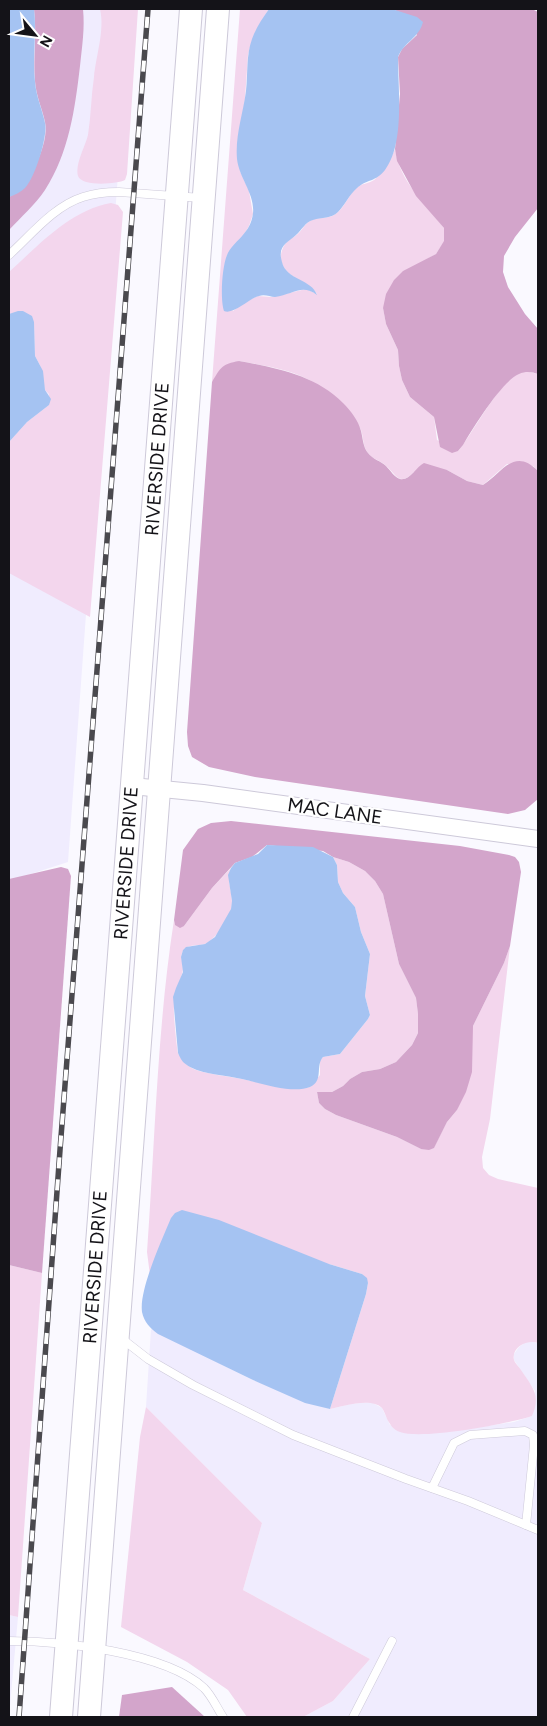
<svg xmlns="http://www.w3.org/2000/svg" width="547" height="1726" viewBox="0 0 547 1726" font-family="Figtree,sans-serif">
  <style>
    .built { fill: #f0ecfe }
    .green { fill: #f3d6ed }
    .forest { fill: #d3a5cb }
    .water { fill: #a5c3f2 }
    .lines { fill: none; stroke-linecap: round; stroke-linejoin: round }
    .service-casing { stroke: #cdc9d9; stroke-width: 9 }
    .minor-casing { stroke: #cdc9d9; stroke-width: 18 }
    .secondary-casing { stroke: #cdc9d9; stroke-width: 24 }
    .service { stroke: #fff; stroke-width: 8 }
    .minor { stroke: #fff; stroke-width: 16 }
    .secondary { stroke: #fff; stroke-width: 22 }
    .rail-casing { stroke: #4a494e; stroke-width: 5.5 }
    .rail { stroke: #fff; stroke-width: 4; stroke-dasharray: 11; stroke-linecap: butt }
    .labels { text-anchor: middle; dominant-baseline: central; stroke-width: 4.5; stroke-linejoin: round; paint-order: stroke }
    .street-label { font-size: 19px; fill: #141318; stroke: #fff }
  </style>
  <rect width="100%" height="100%" fill="#faf9ff"/>
  <g class="built">
    <path d="M 9,9 L 130,9 L 68,862 L 9,881 Z"/>
    <path d="M 151,1329 L 253,1380 L 330,1409 L 351,1404 L 371,1402 L 382,1408 L 390,1425 L 460,1430 L 514,1422 L 532,1416 L 535,1391 L 514,1360 L 514,1354 L 519,1347 L 527,1341 L 538,1343 L 538,1717 L 303,1717 L 333,1701 L 370,1659 L 243,1590 L 262,1523 L 146,1407 Z"/>
    <path d="M 9,1615 L 18,1617 L 9,1717 Z"/>
  </g>
  <g class="green">
    <path d="M 100,9 L 138,9 L 127,174 L 125,180 C 117,184 82,187 78,176 C 75,164 85,147 88,135 C 91,116 91,97 94,77 C 96,55 105,31 100,9 Z"/>
    <path d="M 240,9 L 269,9 C 259,24 252,37 248,55 L 240,171 L 249,191 L 253,214 L 249,226 L 242,238 L 227,255 L 223,292 L 233,311 L 243,303 L 258,296 L 272,297 L 306,289 L 317,294 C 308,280 289,280 282,264 C 279,257 282,245 289,240 C 291,238 293,238 295,236 C 302,232 304,223 312,220 C 319,217 327,219 334,215 C 344,209 348,196 356,188 C 362,183 368,184 374,180 C 381,176 392,157 395,149 C 400,182 425,203 444,228 L 444,242 L 436,254 L 422,262 L 383,308 L 386,324 L 398,350 L 399,366 L 402,380 L 410,397 L 434,417 L 437,440 L 458,451 C 473,434 501,376 523,372 C 528,371 533,373 538,374 L 538,471 L 533,466 L 507,464 L 483,485 L 467,481 L 447,470 L 414,472 C 398,488 396,473 384,464 C 379,460 372,459 368,453 C 362,446 364,435 360,428 C 354,421 323,388 316,384 C 293,369 265,366 239,361 L 212,382 Z"/>
    <path d="M 111,203 L 118,205 L 123,212 L 90,617 L 9,573 L 9,442 L 27,422 L 49,405 L 49,394 L 45,390 L 40,365 L 35,356 L 34,322 L 23,311 L 9,314 L 9,272 C 38,246 70,210 111,203 Z"/>
    <path d="M 333,857 L 349,862 L 365,871 L 375,881 L 383,894 L 399,964 L 416,998 L 418,1014 L 418,1033 L 412,1045 L 396,1062 L 380,1069 L 362,1072 L 350,1079 L 343,1086 L 332,1092 L 317,1092 L 319,1103 L 325,1109 L 336,1115 L 397,1137 L 421,1149 L 434,1147 L 447,1122 L 457,1110 L 473,1026 L 504,963 L 510,946 L 490,1119 L 482,1157 L 483,1168 L 489,1175 L 498,1179 L 538,1188 L 538,1343 C 528,1339 511,1347 514,1360 C 515,1363 519,1367 521,1370 C 533,1388 541,1395 532,1416 C 508,1424 422,1440 400,1432 C 393,1430 390,1424 387,1419 C 386,1416 384,1411 382,1408 C 372,1397 343,1406 330,1409 L 366,1294 L 368,1283 L 362,1274 L 329,1264 L 150,1275 L 147,1252 C 155,1142 157,1029 174,920 L 175,925 L 184,926 L 212,888 L 231,868 C 225,882 235,895 231,909 C 228,920 217,937 207,943 C 200,947 187,943 183,951 C 179,958 185,966 182,974 C 179,984 175,996 174,1007 C 173,1011 177,1049 178,1053 C 179,1056 187,1065 190,1067 C 201,1074 229,1076 242,1079 C 268,1084 283,1091 310,1087 L 320,1075 L 320,1061 L 323,1057 L 340,1054 L 368,1019 L 370,1015 L 365,996 L 370,954 L 361,932 L 355,907 L 343,893 L 338,882 L 337,865 Z"/>
    <path d="M 9,1265 L 42,1273 L 18,1617 L 9,1615 Z"/>
    <path d="M 146,1407 L 262,1523 L 243,1590 L 370,1659 L 333,1701 L 303,1717 L 247,1717 L 228,1690 L 187,1662 L 121,1627 L 140,1437 Z"/>
  </g>
  <g class="forest">
    <path d="M 34,9 L 83,9 C 85,28 82,47 80,66 C 75,109 69,153 45,190 C 35,205 21,217 9,230 L 9,197 C 28,189 50,143 45,122 C 42,108 36,96 35,81 C 33,57 37,33 34,9 Z"/>
    <path d="M 392,9 L 532,9 L 538,12 L 538,208 L 515,237 L 504,256 L 503,272 L 508,287 L 525,314 L 538,329 L 538,374 C 532,372 526,371 519,374 C 502,381 473,428 463,445 L 458,451 L 452,453 L 440,447 L 434,417 L 410,397 L 402,380 L 399,366 L 398,350 L 386,324 L 383,308 L 386,294 L 394,280 L 403,271 L 436,254 L 444,241 L 444,228 L 416,196 L 397,161 L 395,149 L 400,94 L 398,57 L 402,49 L 417,35 L 401,13 Z"/>
    <path d="M 239,361 C 276,368 315,375 343,403 C 351,411 358,420 361,431 C 363,439 363,447 368,453 C 372,459 381,461 386,466 C 390,470 395,478 400,479 C 410,481 416,467 424,463 L 447,470 L 467,481 L 483,485 C 501,474 514,446 538,471 L 538,799 L 525,810 L 508,814 L 255,777 L 209,767 L 192,757 L 188,746 L 187,732 L 212,382 C 221,367 222,364 239,361 Z"/>
    <path d="M 231,821 L 460,846 L 509,855 L 515,857 L 519,862 L 521,872 L 510,946 L 504,963 L 473,1026 L 472,1072 L 466,1092 L 457,1110 L 447,1122 L 434,1148 L 429,1150 L 421,1149 L 397,1137 L 336,1115 L 325,1109 L 319,1103 L 317,1092 L 332,1092 L 343,1086 L 350,1079 L 362,1072 L 380,1069 L 396,1062 L 412,1045 L 418,1033 L 418,1014 L 416,998 L 399,964 L 383,894 L 375,881 L 365,871 L 349,862 L 333,857 L 323,851 L 267,845 L 252,857 L 235,863 L 212,888 L 184,926 L 180,928 L 175,925 L 174,920 L 183,850 L 198,829 L 211,823 Z"/>
    <path d="M 61,867 L 68,869 L 71,876 L 42,1273 L 9,1265 L 9,879 Z"/>
    <path d="M 172,1687 L 205,1717 L 119,1717 L 122,1695 Z"/>
  </g>
  <g class="water">
    <path d="M 9,9 L 34,9 C 37,33 32,57 35,82 C 36,96 42,109 45,123 C 48,136 35,178 25,188 C 21,192 15,195 9,197 Z"/>
    <path d="M 269,9 L 392,9 L 417,17 L 423,22 C 419,38 404,42 398,57 C 398,89 405,143 385,170 C 376,182 367,179 357,188 C 349,195 345,205 338,212 C 331,219 322,217 313,220 C 305,222 302,230 296,235 C 288,243 277,245 282,262 C 286,280 312,279 317,295 C 302,283 292,295 275,297 C 270,297 265,294 259,296 C 248,299 234,315 224,311 C 220,299 222,267 227,255 C 233,241 251,234 253,213 C 255,194 239,178 237,159 C 235,136 243,114 246,91 C 248,74 246,55 252,39 C 256,28 262,19 269,9 Z"/>
    <path d="M 18,311 L 23,311 L 32,316 L 34,322 L 35,356 L 43,371 L 45,390 L 51,399 L 49,405 L 27,422 L 9,442 L 9,314 Z"/>
    <path d="M 267,845 L 313,847 L 333,857 L 337,865 L 338,882 L 343,893 L 355,907 L 361,932 L 370,954 L 365,996 L 370,1015 L 368,1019 L 340,1054 L 323,1057 C 315,1066 324,1081 310,1087 C 292,1094 261,1083 242,1079 C 225,1075 206,1075 190,1067 C 183,1063 181,1060 178,1053 L 173,997 L 176,988 L 183,972 L 181,957 L 183,950 L 186,947 L 205,944 L 215,937 L 231,909 L 232,901 L 228,875 L 231,868 L 235,863 L 258,854 Z"/>
    <path d="M 182,1210 L 219,1220 L 329,1264 L 362,1274 L 367,1278 L 368,1283 L 366,1294 L 330,1409 L 305,1403 L 253,1380 L 158,1334 C 150,1328 144,1322 142,1312 C 139,1289 162,1240 171,1218 L 175,1213 Z"/>
  </g>
  <g class="lines">
    <defs>
      <g id="service">
        <path d="M 9,255 C 31,235 54,206 83,197 C 95,193 107,192 119,192 L 202,198"/>
        <path d="M 121,1338 L 148,1359 L 193,1385 L 293,1435 L 406,1479 L 468,1501 L 538,1530"/>
        <path d="M 432,1488 L 454,1443 L 470,1435 L 525,1431 L 533,1435 L 534,1445 L 526,1525"/>
        <path d="M 9,1641 C 61,1641 165,1652 204,1688 C 212,1696 217,1708 223,1717"/>
        <path d="M 353,1717 L 392,1641"/>
      </g>
      <path id="minor" d="M 132,786 L 203,793 L 538,839"/>
      <g id="secondary">
        <path d="M 61,1717 L 191,9"/>
        <path d="M 89,1717 L 218,9"/>
      </g>
    </defs>
    <use href="#service" class="service-casing"/>
    <use href="#minor" class="minor-casing"/>
    <use href="#secondary" class="secondary-casing"/>
    <use href="#service" class="service"/>
    <use href="#minor" class="minor"/>
    <use href="#secondary" class="secondary"/>
    <defs>
      <path id="rail" d="M 19,1717 L 60,1150 L 148,9"/>
    </defs>
    <use href="#rail" class="rail-casing"/>
    <use href="#rail" class="rail"/>
  </g>
  <g class="labels">
    <g class="street-label">
      <text transform="translate(157 459) rotate(-86)">RIVERSIDE DRIVE</text>
      <text transform="translate(335 811) rotate(8)">MAC LANE</text>
      <text transform="translate(126 863) rotate(-86)">RIVERSIDE DRIVE</text>
      <text transform="translate(95 1267) rotate(-86)">RIVERSIDE DRIVE</text>
    </g>
  </g>
  <rect width="547" height="1726" fill="none" stroke="#141318" stroke-width="20"/>
  <g transform="translate(35 35) rotate(119)" stroke="#ffffff" stroke-width="4" paint-order="stroke">
  <path d="M0-4L9 19L0 12L-9 19Z" fill="#141318"/>
  <text y="-8" font-size="14" font-weight="bold" text-anchor="middle" fill="#141318">N</text>
  </g>
</svg>
